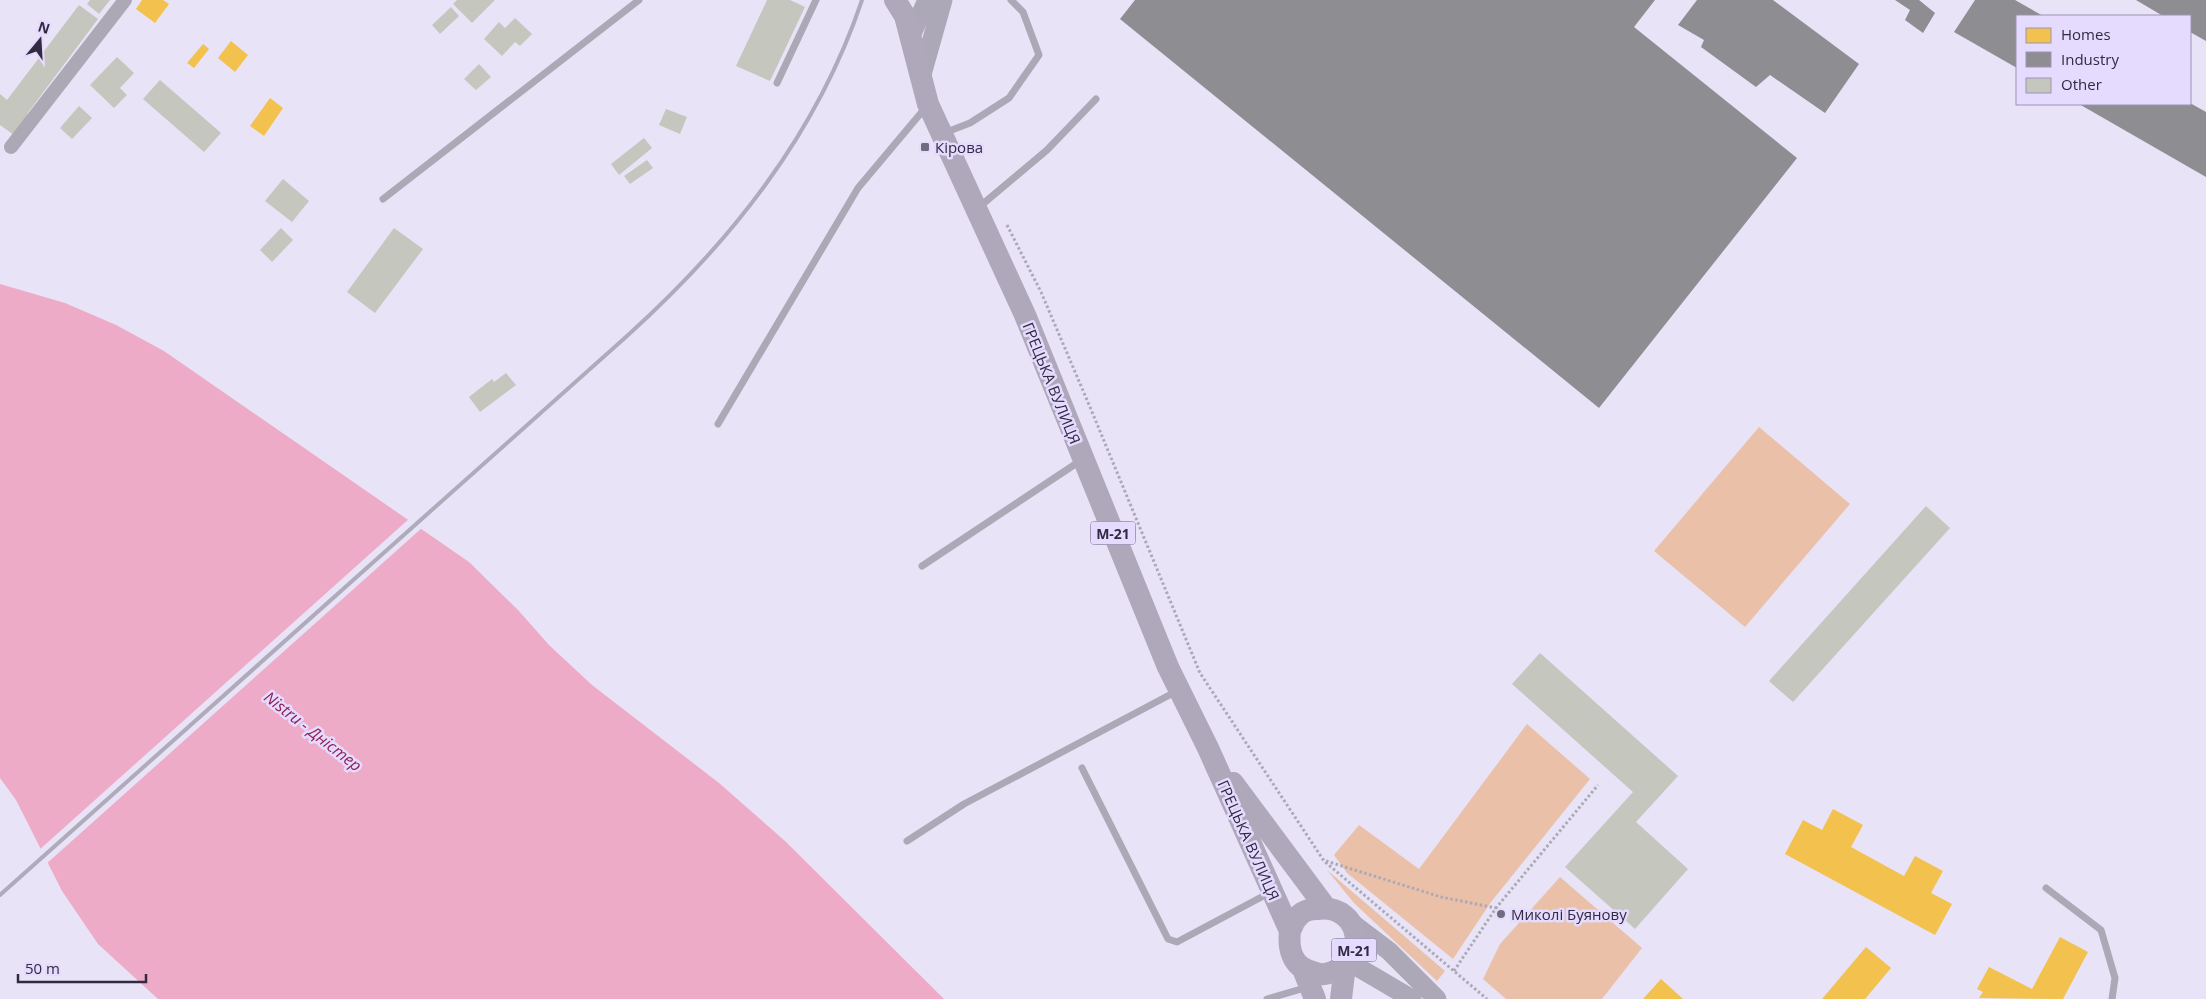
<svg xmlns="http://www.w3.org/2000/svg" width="2206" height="999" viewBox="0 0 2206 999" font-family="'Open Sans',sans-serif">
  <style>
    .green { fill: #ebc0a9 }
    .water { fill: #eeabc7 }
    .pier { fill: #e8e3f7 }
    .homes { fill: #f2c14e }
    .industry { fill: #8d8d92 }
    .building { fill: #c5c6be }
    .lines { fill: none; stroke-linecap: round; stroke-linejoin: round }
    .path { stroke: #aca9b6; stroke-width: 3; stroke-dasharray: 2.5 2.5; stroke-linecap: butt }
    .service { stroke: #aca8b6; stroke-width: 7 }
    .minor { stroke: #aca8b6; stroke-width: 14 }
    .secondary { stroke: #aca8b7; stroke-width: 19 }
    .trunk { stroke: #aea8ba; stroke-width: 22 }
    .rail { stroke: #afabba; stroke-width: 4 }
    .poi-dot { fill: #716b80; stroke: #e5dbff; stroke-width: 2 }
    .labels { text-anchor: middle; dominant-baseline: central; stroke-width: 5; stroke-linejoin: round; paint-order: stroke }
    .shield { fill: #e5dbff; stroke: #675f79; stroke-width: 1 }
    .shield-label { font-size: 14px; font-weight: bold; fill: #312a40 }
    .poi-label { font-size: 15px; fill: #312a40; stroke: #e5dbff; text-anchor: start }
    .street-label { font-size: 15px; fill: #312a40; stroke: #e5dbff }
    .water-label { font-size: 16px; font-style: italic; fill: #8f2252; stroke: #e5dbff }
  </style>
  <rect width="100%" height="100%" fill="#e8e3f7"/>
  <g class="green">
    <path d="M 1759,427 L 1850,504 L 1745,627 L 1654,551 Z"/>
    <path d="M 1527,724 L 1590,779 L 1491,902 L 1453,959 L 1347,873 L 1334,855 L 1359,825 L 1419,869 Z"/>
    <path d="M 1327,870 L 1445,971 L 1437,981 L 1354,903 Z"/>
    <path d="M 1560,877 L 1642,948 L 1602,999 L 1506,999 L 1483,979 L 1500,944 Z"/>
  </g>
  <path class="water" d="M 0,284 L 65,303 L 116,325 L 164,351 L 469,562 L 518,610 L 549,645 L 592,685 L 719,783 L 785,841 L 944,999 L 158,999 L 98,944 L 62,891 L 16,800 L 0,778 Z"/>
  <path class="pier" d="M 410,518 L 423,527 L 45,865 L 38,851 Z"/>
  <g class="homes">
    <path d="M 142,0 L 163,0 L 169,4 L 155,23 L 136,9 Z"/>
    <path d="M 231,41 L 248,55 L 235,72 L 218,58 Z"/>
    <path d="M 203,44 L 209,49 L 194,68 L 187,63 Z"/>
    <path d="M 270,98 L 283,108 L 264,136 L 250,126 Z"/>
    <path d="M 1833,809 L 1863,825 L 1851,847 L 1904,876 L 1915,856 L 1943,871 L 1931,893 L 1952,904 L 1935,935 L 1785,854 L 1803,820 L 1822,830 Z"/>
    <path d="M 2060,937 L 2088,952 L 2063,999 L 1979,998 L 1983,992 L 1977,989 L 1989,967 L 2032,989 Z"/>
    <path d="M 1866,947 L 1891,968 L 1865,999 L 1822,999 Z"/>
    <path d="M 1661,979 L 1683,999 L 1643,999 Z"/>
  </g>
  <g class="industry">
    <path d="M 1135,0 L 1655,0 L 1634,27 L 1797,158 L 1599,408 L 1120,19 Z"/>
    <path d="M 1697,0 L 1773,0 L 1859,64 L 1825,113 L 1770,75 L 1756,87 L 1701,47 L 1704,40 L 1678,25 Z"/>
    <path d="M 1895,0 L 1919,0 L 1935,13 L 1923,33 L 1905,20 L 1910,10 Z"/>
    <path d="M 1975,0 L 2015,0 L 2043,16 L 2017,16 L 2017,68 L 1954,32 Z"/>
    <path d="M 2136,0 L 2206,0 L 2206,41 L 2190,32 L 2190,16 L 2163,16 Z"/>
    <path d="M 2190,103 L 2206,112 L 2206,177 L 2079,104 Z"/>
  </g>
  <g class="building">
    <path d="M 90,0 L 110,0 L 99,14 L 87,4 Z"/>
    <path d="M 457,0 L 495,0 L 472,23 L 453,4 Z"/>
    <path d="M 767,0 L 790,0 L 805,7 L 770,81 L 736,66 Z"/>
    <path d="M 79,5 L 98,19 L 27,114 L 29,116 L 14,135 L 0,125 L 0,94 L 7,100 Z"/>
    <path d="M 451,7 L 459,16 L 440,34 L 432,25 Z"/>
    <path d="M 515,18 L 532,34 L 520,46 L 515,42 L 502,56 L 484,39 L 499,22 L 505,28 Z"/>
    <path d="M 117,57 L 134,73 L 120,88 L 127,95 L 114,108 L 90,85 Z"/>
    <path d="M 479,64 L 491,77 L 476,90 L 464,79 Z"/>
    <path d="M 160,80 L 221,133 L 204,152 L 143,99 Z"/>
    <path d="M 79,106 L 92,118 L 72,139 L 60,128 Z"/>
    <path d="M 666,109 L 687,117 L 680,134 L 659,125 Z"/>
    <path d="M 644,138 L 652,148 L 619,175 L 611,164 Z"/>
    <path d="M 647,160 L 653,168 L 630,184 L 624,176 Z"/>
    <path d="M 283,179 L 309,201 L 292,222 L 265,201 Z"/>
    <path d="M 281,228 L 293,240 L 272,262 L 260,250 Z"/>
    <path d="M 394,228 L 423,249 L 375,313 L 347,292 Z"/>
    <path d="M 506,373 L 516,385 L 480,412 L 469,397 L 492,379 L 494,382 Z"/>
    <path d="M 1926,506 L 1950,528 L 1793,702 L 1769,681 Z"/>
    <path d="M 1540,653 L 1678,776 L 1636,822 L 1688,869 L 1635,929 L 1565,867 L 1633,792 L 1512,684 Z"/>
  </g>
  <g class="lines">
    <g class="path">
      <path d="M 1007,225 L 1041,292 L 1090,407 L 1200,673 L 1324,861 L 1487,999"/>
      <path d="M 1326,861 L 1441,897 L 1496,908"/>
      <path d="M 1454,971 L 1496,908 L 1598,785"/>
    </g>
    <g class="service">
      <path d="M 777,83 L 816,0"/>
      <path d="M 944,133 L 970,123 L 1009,98 L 1039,55 L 1023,12 L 1011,0"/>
      <path d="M 383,199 L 639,0"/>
      <path d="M 978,208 L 1047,150 L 1096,99"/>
      <path d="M 718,424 L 858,188 L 926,107"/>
      <path d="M 922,566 L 1080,461"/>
      <path d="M 1082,768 L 1168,939 L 1177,942 L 1269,893"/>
      <path d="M 907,841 L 964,804 L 1177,691"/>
      <path d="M 2046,888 L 2101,930 L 2115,978 L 2112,999"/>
      <path d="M 1267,999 L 1308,987"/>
    </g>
    <path class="minor" d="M 11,147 L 125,0"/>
    <g class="secondary">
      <path d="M 910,38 L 927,0"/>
      <path d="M 921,78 L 943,0"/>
      <path d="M 1352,923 L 1389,951 L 1437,999"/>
      <path d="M 1349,962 L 1412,999"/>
    </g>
    <g class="trunk">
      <path d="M 895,0 L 905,16 L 928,104 L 1025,315 L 1168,667 L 1208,748 L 1290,931 C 1288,948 1292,966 1310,971 C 1315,973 1320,975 1325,974 C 1372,964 1362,903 1317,909 C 1309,909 1302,911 1297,918 C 1294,921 1292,927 1290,931"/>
      <path d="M 1233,783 L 1326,908"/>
      <path d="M 1303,969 L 1315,999"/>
      <path d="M 1341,999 L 1345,965"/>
    </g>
    <path class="rail" d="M 0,895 L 627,336 C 731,242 817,134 862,0"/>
  </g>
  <g class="poi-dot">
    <rect x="920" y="142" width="10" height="10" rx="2.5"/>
    <circle cx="1501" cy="914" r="5"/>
  </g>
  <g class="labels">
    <g class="shield">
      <rect x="1090.5" y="521.5" width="45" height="23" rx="4"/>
      <rect x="1331.5" y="938.5" width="45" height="23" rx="4"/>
    </g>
    <g class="shield-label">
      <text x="1113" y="533">М-21</text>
      <text x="1354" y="950">М-21</text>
    </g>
    <g class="poi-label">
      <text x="935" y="147">Кірова</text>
      <text x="1511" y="914">Миколі Буянову</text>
    </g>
    <g class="street-label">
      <text transform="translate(1052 383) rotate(68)">ГРЕЦЬКА ВУЛИЦЯ</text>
      <text transform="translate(1249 840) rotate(66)">ГРЕЦЬКА ВУЛИЦЯ</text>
    </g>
    <g class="water-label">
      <text transform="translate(313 731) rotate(38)">Nistru - Дністер</text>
    </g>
  </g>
  <rect x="2016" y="15" width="175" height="90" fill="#e5dbff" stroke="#9d94b3"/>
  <rect x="2026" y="28" width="25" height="15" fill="#f2c14e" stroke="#9d94b3"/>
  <text x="2061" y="40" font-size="15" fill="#312a40">Homes</text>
  <rect x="2026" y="52" width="25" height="15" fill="#8d8d92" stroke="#9d94b3"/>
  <text x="2061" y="65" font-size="15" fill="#312a40">Industry</text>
  <rect x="2026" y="78" width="25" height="15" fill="#c5c6be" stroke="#9d94b3"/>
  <text x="2061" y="90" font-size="15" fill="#312a40">Other</text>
  <g transform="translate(40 40) rotate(18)" stroke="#e5dbff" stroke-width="4" paint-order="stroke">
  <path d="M0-4L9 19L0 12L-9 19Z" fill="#312a40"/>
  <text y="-8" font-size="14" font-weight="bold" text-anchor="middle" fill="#312a40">N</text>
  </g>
  <path d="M18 974v8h128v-8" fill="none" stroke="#312a40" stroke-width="2.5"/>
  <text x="25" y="974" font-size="15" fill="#312a40" stroke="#e5dbff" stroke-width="4" paint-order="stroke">50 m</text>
</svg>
